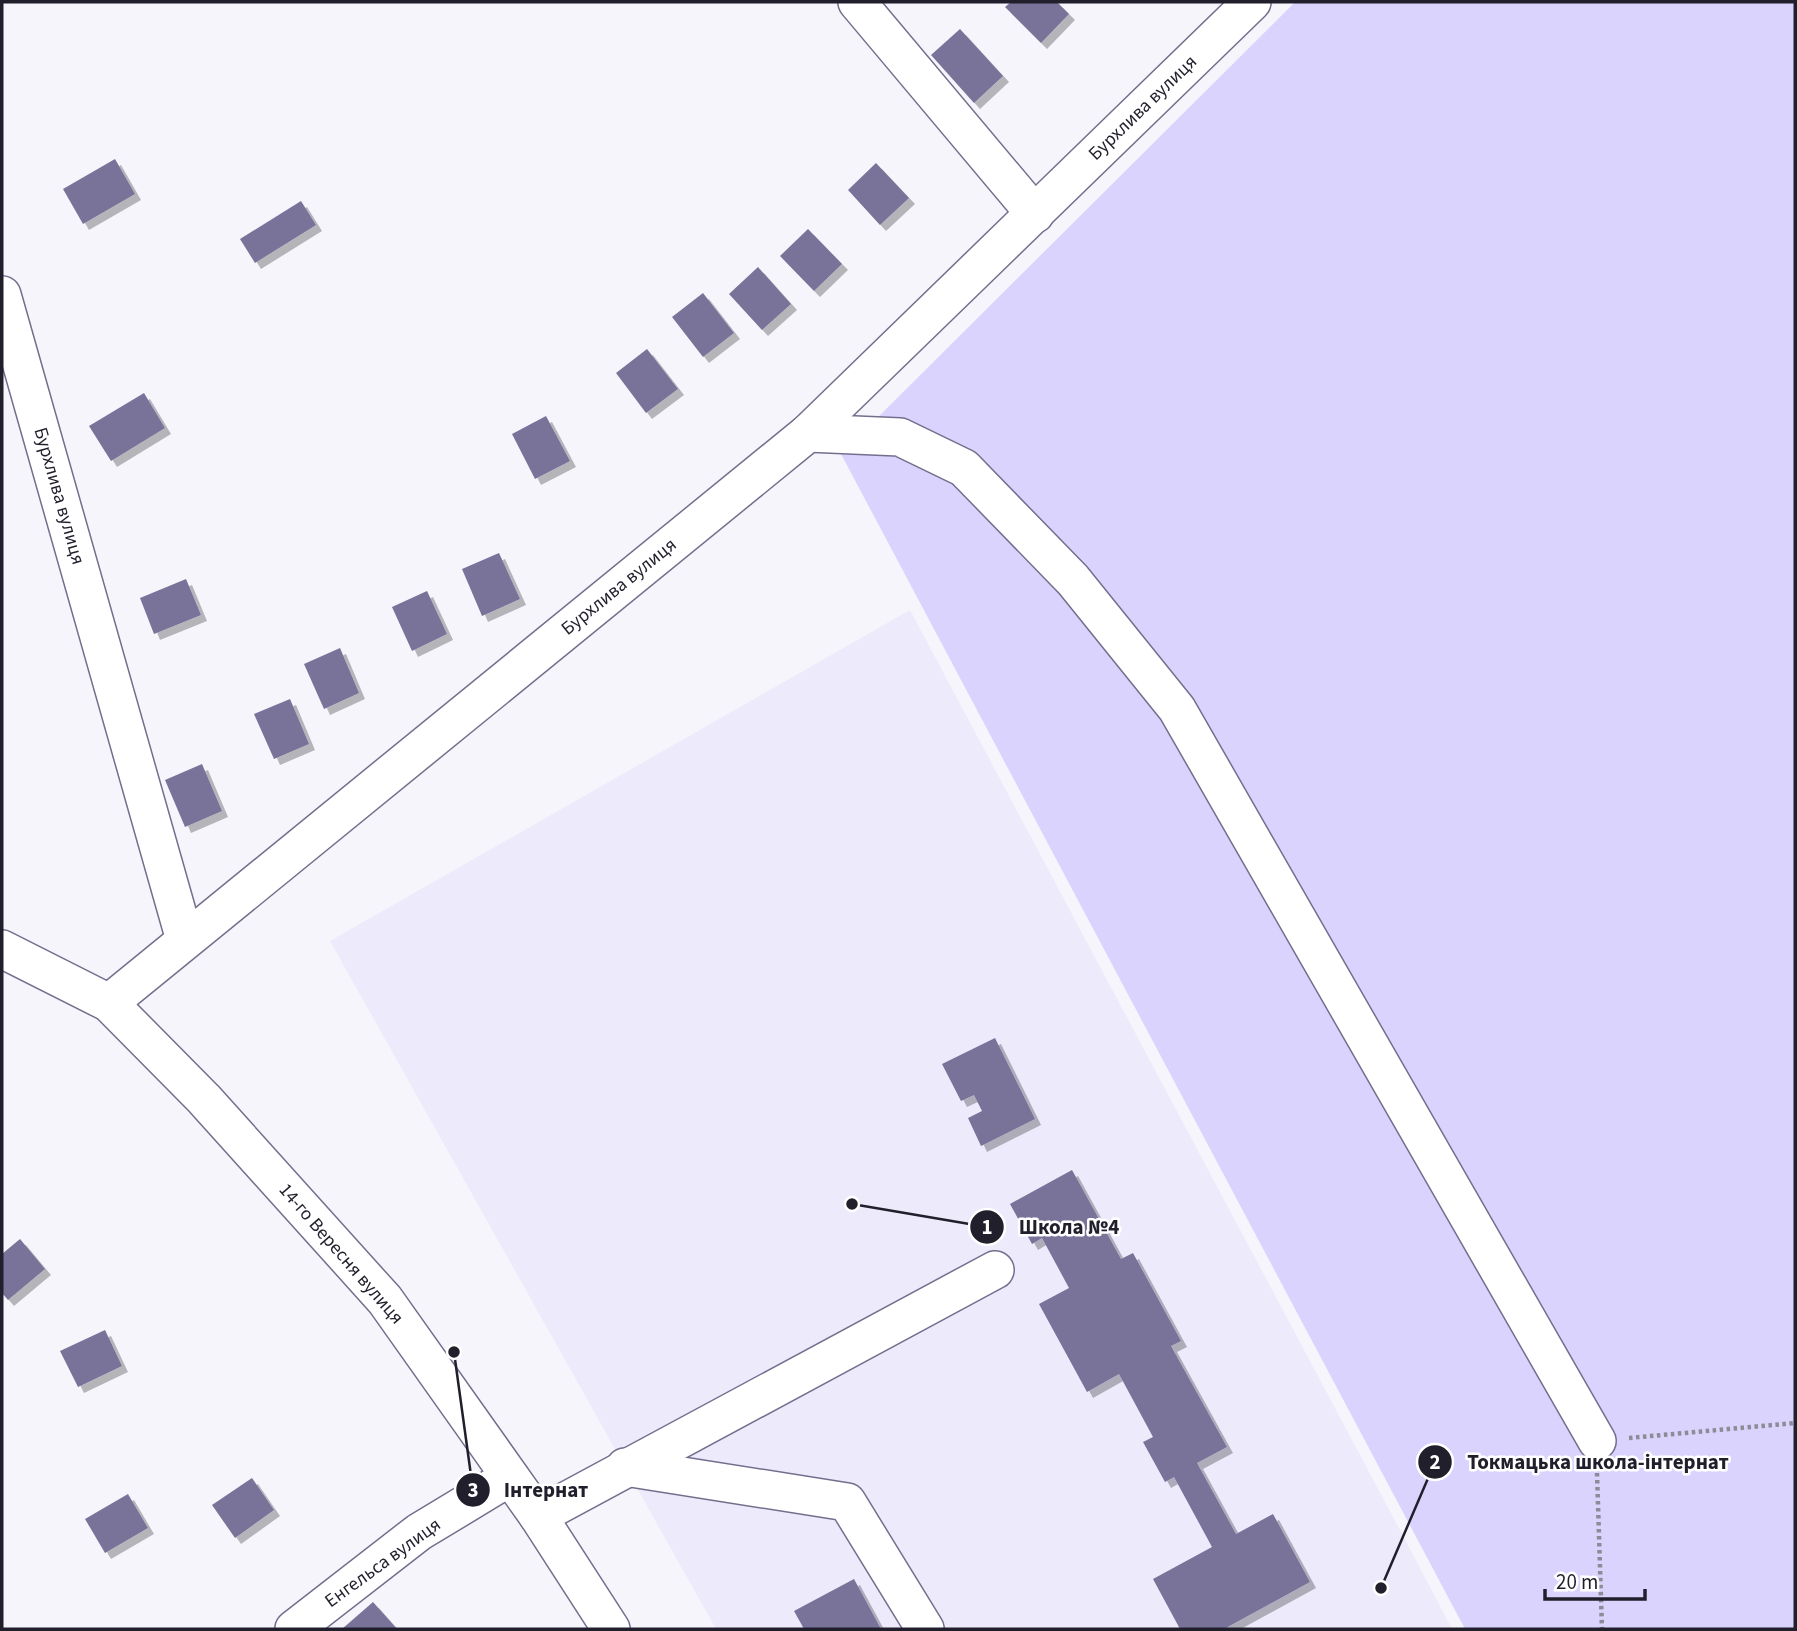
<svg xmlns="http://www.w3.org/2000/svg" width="1797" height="1631" viewBox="0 0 1797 1631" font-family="'Source Sans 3',sans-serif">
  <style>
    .built { fill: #edeafb }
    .green { fill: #dad3fd }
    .building { fill: #797299; filter: url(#shadow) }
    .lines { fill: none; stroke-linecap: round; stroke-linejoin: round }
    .minor-casing { stroke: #746e8d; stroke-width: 40 }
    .path { stroke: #8d8b95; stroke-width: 4.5; stroke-dasharray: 3.5 3.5; stroke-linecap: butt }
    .minor { stroke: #fff; stroke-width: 37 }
    .labels { text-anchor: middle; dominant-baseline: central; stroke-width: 5; stroke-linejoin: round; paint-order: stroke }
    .street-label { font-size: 19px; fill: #221f2c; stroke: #fff }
    .leader { fill: none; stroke: #221f2c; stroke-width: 2.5 }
    .callout-dot { fill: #221f2c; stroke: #fff; stroke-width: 2.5 }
    .mark-label { font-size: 21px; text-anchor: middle; font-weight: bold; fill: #fff }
    .callout-label { font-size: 21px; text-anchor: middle; font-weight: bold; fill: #221f2c; stroke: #fff; stroke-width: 5; stroke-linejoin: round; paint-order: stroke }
  </style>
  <defs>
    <filter id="shadow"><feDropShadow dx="6" dy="6" stdDeviation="0" flood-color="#0004"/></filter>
  </defs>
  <rect width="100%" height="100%" fill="#f6f5fc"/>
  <path class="built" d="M 910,610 L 1409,1547 L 1452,1629 L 716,1629 L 330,941 Z"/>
  <path class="green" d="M 1295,2 L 1795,2 L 1795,1629 L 1465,1629 L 841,454 Z"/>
  <g class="building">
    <path d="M 1011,2 L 1057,2 L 1069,14 L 1041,43 L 1005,7 Z"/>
    <path d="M 960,29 L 1003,76 L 974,103 L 931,55 Z"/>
    <path d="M 115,159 L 135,194 L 83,224 L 63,189 Z"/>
    <path d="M 876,163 L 909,198 L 880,225 L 848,190 Z"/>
    <path d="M 301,201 L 316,225 L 255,263 L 240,239 Z"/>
    <path d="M 808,229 L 842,264 L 814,291 L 780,256 Z"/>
    <path d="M 758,267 L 791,304 L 762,330 L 729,294 Z"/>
    <path d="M 703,293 L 734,333 L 703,357 L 672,317 Z"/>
    <path d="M 647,349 L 678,389 L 646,413 L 616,373 Z"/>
    <path d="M 144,393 L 165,428 L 111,461 L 89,426 Z"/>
    <path d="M 546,416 L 570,461 L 535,479 L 512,434 Z"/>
    <path d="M 499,553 L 520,599 L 482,616 L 462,569 Z"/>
    <path d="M 186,579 L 201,615 L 154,634 L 140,598 Z"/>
    <path d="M 427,591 L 447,634 L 412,651 L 392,607 Z"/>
    <path d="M 340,648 L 359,693 L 324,709 L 304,664 Z"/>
    <path d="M 290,699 L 309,744 L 274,759 L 254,714 Z"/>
    <path d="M 202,764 L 222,811 L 185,827 L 165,780 Z"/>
    <path d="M 995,1038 L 1035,1119 L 981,1146 L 968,1118 L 982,1111 L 974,1095 L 961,1101 L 942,1064 Z"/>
    <path d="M 1072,1170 L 1121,1259 L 1133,1253 L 1181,1341 L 1171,1346 L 1227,1447 L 1197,1463 L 1236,1534 L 1273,1514 L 1310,1582 L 1224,1629 L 1180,1629 L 1153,1579 L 1212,1547 L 1174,1477 L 1165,1482 L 1143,1442 L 1153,1437 L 1119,1374 L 1087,1392 L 1039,1304 L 1069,1288 L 1042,1238 L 1032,1244 L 1010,1204 Z"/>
    <path d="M 20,1239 L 45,1269 L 8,1300 L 2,1293 L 2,1254 Z"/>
    <path d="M 105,1330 L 122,1366 L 78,1387 L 60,1351 Z"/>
    <path d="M 252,1478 L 274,1510 L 235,1538 L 212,1505 Z"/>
    <path d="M 128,1494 L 148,1528 L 105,1553 L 85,1519 Z"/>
    <path d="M 854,1579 L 881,1629 L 804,1629 L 794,1611 Z"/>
    <path d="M 373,1602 L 397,1629 L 342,1629 Z"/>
  </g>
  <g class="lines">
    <defs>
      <g id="minor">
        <path d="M 857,2 L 1035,214"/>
        <path d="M 2,295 L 185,940"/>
        <path d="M 808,433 L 900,437 L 964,468 L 1073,580 L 1177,709 L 1597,1441"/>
        <path d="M 2,949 L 109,1003 L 204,1099 L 385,1300 L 538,1516 L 611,1629"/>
        <path d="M 109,1003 L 808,433 L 1252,2"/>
        <path d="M 625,1467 L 847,1502 L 925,1629"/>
        <path d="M 538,1516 L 995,1270"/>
        <path d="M 294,1629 L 419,1532 L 510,1477"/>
      </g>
    </defs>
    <use href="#minor" class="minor-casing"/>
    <g class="path">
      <path d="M 1629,1438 L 1795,1423"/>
      <path d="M 1597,1473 L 1602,1629"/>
    </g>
    <use href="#minor" class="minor"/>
  </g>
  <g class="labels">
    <g class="street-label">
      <text transform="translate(1143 108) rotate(-44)">Бурхлива вулиця</text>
      <text transform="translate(59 496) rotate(74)">Бурхлива вулиця</text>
      <text transform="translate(619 587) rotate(-39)">Бурхлива вулиця</text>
      <text transform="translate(341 1254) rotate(49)">14-го Вересня вулиця</text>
      <text transform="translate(383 1563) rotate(-36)">Енгельса вулиця</text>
    </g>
  </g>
  <path class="leader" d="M852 1204L987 1227M1381 1588L1435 1462M454 1352L473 1490"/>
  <g class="callout-dot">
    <circle cx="852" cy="1204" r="7"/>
    <circle cx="1381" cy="1588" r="7"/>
    <circle cx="454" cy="1352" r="7"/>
    <circle cx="987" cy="1227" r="18"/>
    <circle cx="1435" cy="1462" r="18"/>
    <circle cx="473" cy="1490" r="18"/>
  </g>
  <g class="mark-label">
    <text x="987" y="1234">1</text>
    <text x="1435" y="1469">2</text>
    <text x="473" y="1497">3</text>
  </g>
  <g class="callout-label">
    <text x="1069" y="1234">Школа №4</text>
    <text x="1598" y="1469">Токмацька школа-інтернат</text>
    <text x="546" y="1497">Інтернат</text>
  </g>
  <rect width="1797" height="1631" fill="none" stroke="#221f2c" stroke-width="7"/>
  <path d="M1545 1589v10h100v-10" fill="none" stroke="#221f2c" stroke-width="3.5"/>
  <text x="1556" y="1589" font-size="21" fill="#221f2c" stroke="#ffffff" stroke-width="5" paint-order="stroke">20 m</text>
</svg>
